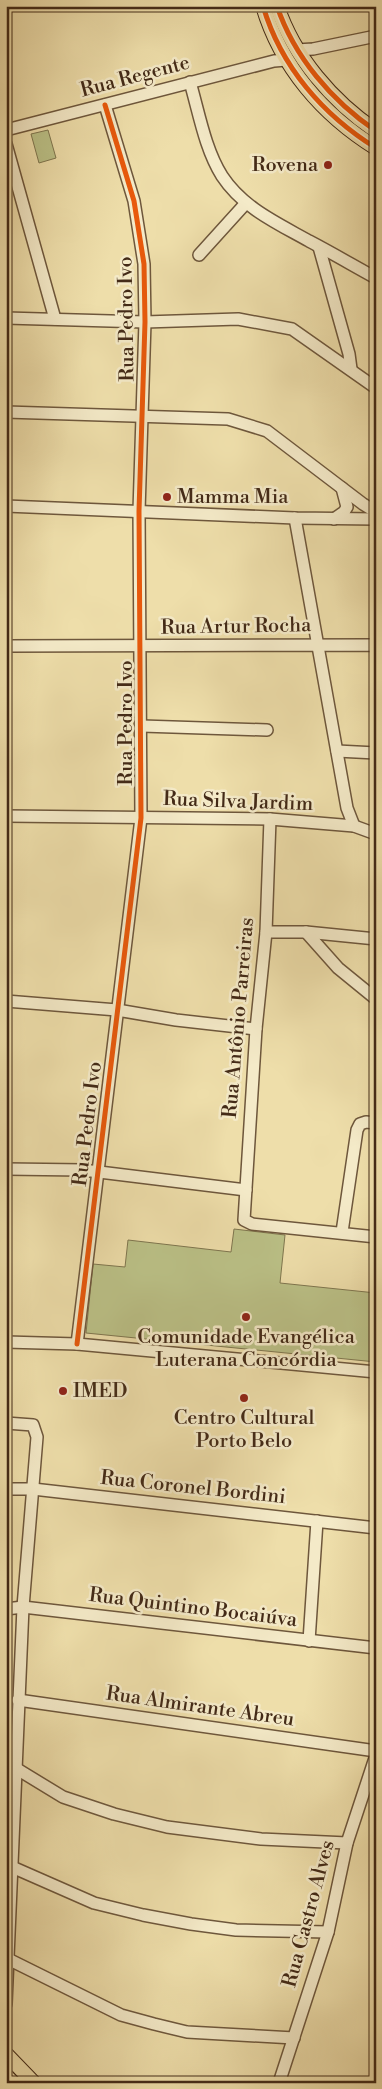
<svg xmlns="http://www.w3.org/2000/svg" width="382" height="2089" viewBox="0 0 382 2089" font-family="'Libre Bodoni',serif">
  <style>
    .green { fill: #bbc187; stroke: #7f764f }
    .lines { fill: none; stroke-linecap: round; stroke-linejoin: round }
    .minor-casing { stroke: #6e573c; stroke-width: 14 }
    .major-casing { stroke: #432a17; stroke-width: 16 }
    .minor { stroke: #f4eac8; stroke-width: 11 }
    .major { stroke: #eedeaa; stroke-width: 14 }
    .cycleway-casing { stroke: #f4eac8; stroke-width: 8 }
    .cycleway { stroke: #e8590c; stroke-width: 5 }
    .poi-dot { fill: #8f2418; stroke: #f4eac8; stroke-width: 2 }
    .labels { text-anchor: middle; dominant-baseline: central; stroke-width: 5; stroke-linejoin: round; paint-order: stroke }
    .street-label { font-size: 20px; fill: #432a17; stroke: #f4eac8 }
    .poi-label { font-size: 20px; fill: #432a17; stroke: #f4eac8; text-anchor: start }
  </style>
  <rect width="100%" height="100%" fill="#eedeaa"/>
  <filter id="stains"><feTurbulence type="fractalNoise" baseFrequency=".004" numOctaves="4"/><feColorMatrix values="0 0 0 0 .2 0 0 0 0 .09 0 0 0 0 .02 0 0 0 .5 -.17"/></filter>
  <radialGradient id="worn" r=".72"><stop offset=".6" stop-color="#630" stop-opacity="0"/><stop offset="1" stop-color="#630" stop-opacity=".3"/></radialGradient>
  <g class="green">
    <path d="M 48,130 L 56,158 L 39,163 L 31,134 Z"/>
    <path d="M 234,1229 L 285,1235 L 280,1283 L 376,1293 L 376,1362 L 86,1333 L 93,1264 L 125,1267 L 128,1240 L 231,1252 Z"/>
    <path d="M 6,1699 L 14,1699 L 6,1840 Z"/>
  </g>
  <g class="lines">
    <defs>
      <g id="minor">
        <path d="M 297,50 L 313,49 L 376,36"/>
        <path d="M 190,82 C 199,113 205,149 222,176 C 243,208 277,223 309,241 C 332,253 354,266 376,278"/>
        <path d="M 6,130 L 274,61 L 286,60"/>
        <path d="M 6,144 L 55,319"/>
        <path d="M 319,247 L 349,354 L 351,369"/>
        <path d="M 199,255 L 246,203"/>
        <path d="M 6,318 L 145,322 L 238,319 L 292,329 L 376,388"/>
        <path d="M 6,412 L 228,419 L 267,431 L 363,504 L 376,512"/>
        <path d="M 6,506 L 295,518 L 376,519"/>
        <path d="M 295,518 L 347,808 L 354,826"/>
        <path d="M 334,519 L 344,512 L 347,507 L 342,488"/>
        <path d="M 6,646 L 371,645 L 376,648"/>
        <path d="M 142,726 L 267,730"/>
        <path d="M 337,751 L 376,753"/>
        <path d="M 6,816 L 270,819 L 354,826 L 376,834"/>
        <path d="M 270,819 L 266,932 L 256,1029 L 244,1220 L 252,1224 L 376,1237"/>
        <path d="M 266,932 L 306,932 L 376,939"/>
        <path d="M 306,932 L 338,968 L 376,999"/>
        <path d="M 6,1001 L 117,1010 L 176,1020 L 256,1029"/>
        <path d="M 6,1169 L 83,1170 L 246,1190"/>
        <path d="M 342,1232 L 357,1130 L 360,1124 L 366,1122 L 376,1123"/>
        <path d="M 6,1342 L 77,1344 L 376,1372"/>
        <path d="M 77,1344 L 141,818 L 139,511 L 145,322 L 144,264 L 134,201 L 105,105"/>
        <path d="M 6,1423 L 33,1425 L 37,1437 L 23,1607 L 6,2004"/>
        <path d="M 6,1489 L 33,1489 L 376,1528"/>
        <path d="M 6,1609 L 23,1607 L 376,1648"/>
        <path d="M 309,1641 L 317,1521"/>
        <path d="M 18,1700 L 376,1751"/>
        <path d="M 17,1769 L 63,1797 L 114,1814 L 167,1827 L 261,1839 L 347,1843"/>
        <path d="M 12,1867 L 94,1903 L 143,1915 L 191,1924 L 236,1930 L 328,1932"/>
        <path d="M 8,1959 L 121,2015 L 154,2024 L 187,2032 L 294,2038"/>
        <path d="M 279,2083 L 328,1932 L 347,1843 L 376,1755"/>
      </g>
      <g id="major">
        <path d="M 263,6 C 281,67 323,115 376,148"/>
        <path d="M 277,6 C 294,57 332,101 376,131"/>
        <path d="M 6,2054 L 34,2083"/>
        <path d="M 6,2076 L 13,2083"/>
      </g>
    </defs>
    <use href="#minor" class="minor-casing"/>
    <use href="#major" class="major-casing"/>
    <use href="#minor" class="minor"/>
    <use href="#major" class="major"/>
    <defs>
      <g id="cycleway">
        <path d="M 263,6 C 281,67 323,115 376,148"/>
        <path d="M 277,6 C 294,57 332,101 376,131"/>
        <path d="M 77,1344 L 141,818 L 139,511 L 145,322 L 144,264 L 134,201 L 105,105"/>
      </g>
    </defs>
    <use href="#cycleway" class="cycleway-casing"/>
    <use href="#cycleway" class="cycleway"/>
  </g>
  <g class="poi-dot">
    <circle cx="328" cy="165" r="5"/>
    <circle cx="167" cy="497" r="5"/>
    <circle cx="246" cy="1317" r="5"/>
    <circle cx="63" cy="1391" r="5"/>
    <circle cx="244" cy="1398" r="5"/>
  </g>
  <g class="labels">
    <g class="street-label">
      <text transform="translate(135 77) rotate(-15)">Rua Regente</text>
      <text transform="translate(127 319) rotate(-91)">Rua Pedro Ivo</text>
      <text transform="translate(236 627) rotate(-1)">Rua Artur Rocha</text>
      <text transform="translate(126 723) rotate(-90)">Rua Pedro Ivo</text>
      <text transform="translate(238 802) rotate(2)">Rua Silva Jardim</text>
      <text transform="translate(239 1018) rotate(-85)">Rua Antônio Parreiras</text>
      <text transform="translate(88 1124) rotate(-83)">Rua Pedro Ivo</text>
      <text transform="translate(193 1488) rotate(6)">Rua Coronel Bordini</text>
      <text transform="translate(193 1608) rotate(7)">Rua Quintino Bocaiúva</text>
      <text transform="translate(200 1707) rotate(8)">Rua Almirante Abreu</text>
      <text transform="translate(309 1914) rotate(-75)">Rua Castro Alves</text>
    </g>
    <g class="poi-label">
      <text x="318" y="165" text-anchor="end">Rovena</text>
      <text x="177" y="497">Mamma Mia</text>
      <text x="246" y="1337" text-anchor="middle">Comunidade Evangélica<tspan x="246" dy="23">Luterana Concórdia</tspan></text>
      <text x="73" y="1391">IMED</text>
      <text x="244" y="1418" text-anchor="middle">Centro Cultural<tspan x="244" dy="23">Porto Belo</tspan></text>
    </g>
  </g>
  <rect width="382" height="2089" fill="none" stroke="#eedeaa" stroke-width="25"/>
  <rect x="8" y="8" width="367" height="2074" fill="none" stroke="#432a17" stroke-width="2.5"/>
  <rect x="12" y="12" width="357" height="2064" fill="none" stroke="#432a17"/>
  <rect width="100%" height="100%" filter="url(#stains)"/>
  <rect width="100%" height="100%" fill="url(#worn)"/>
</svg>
